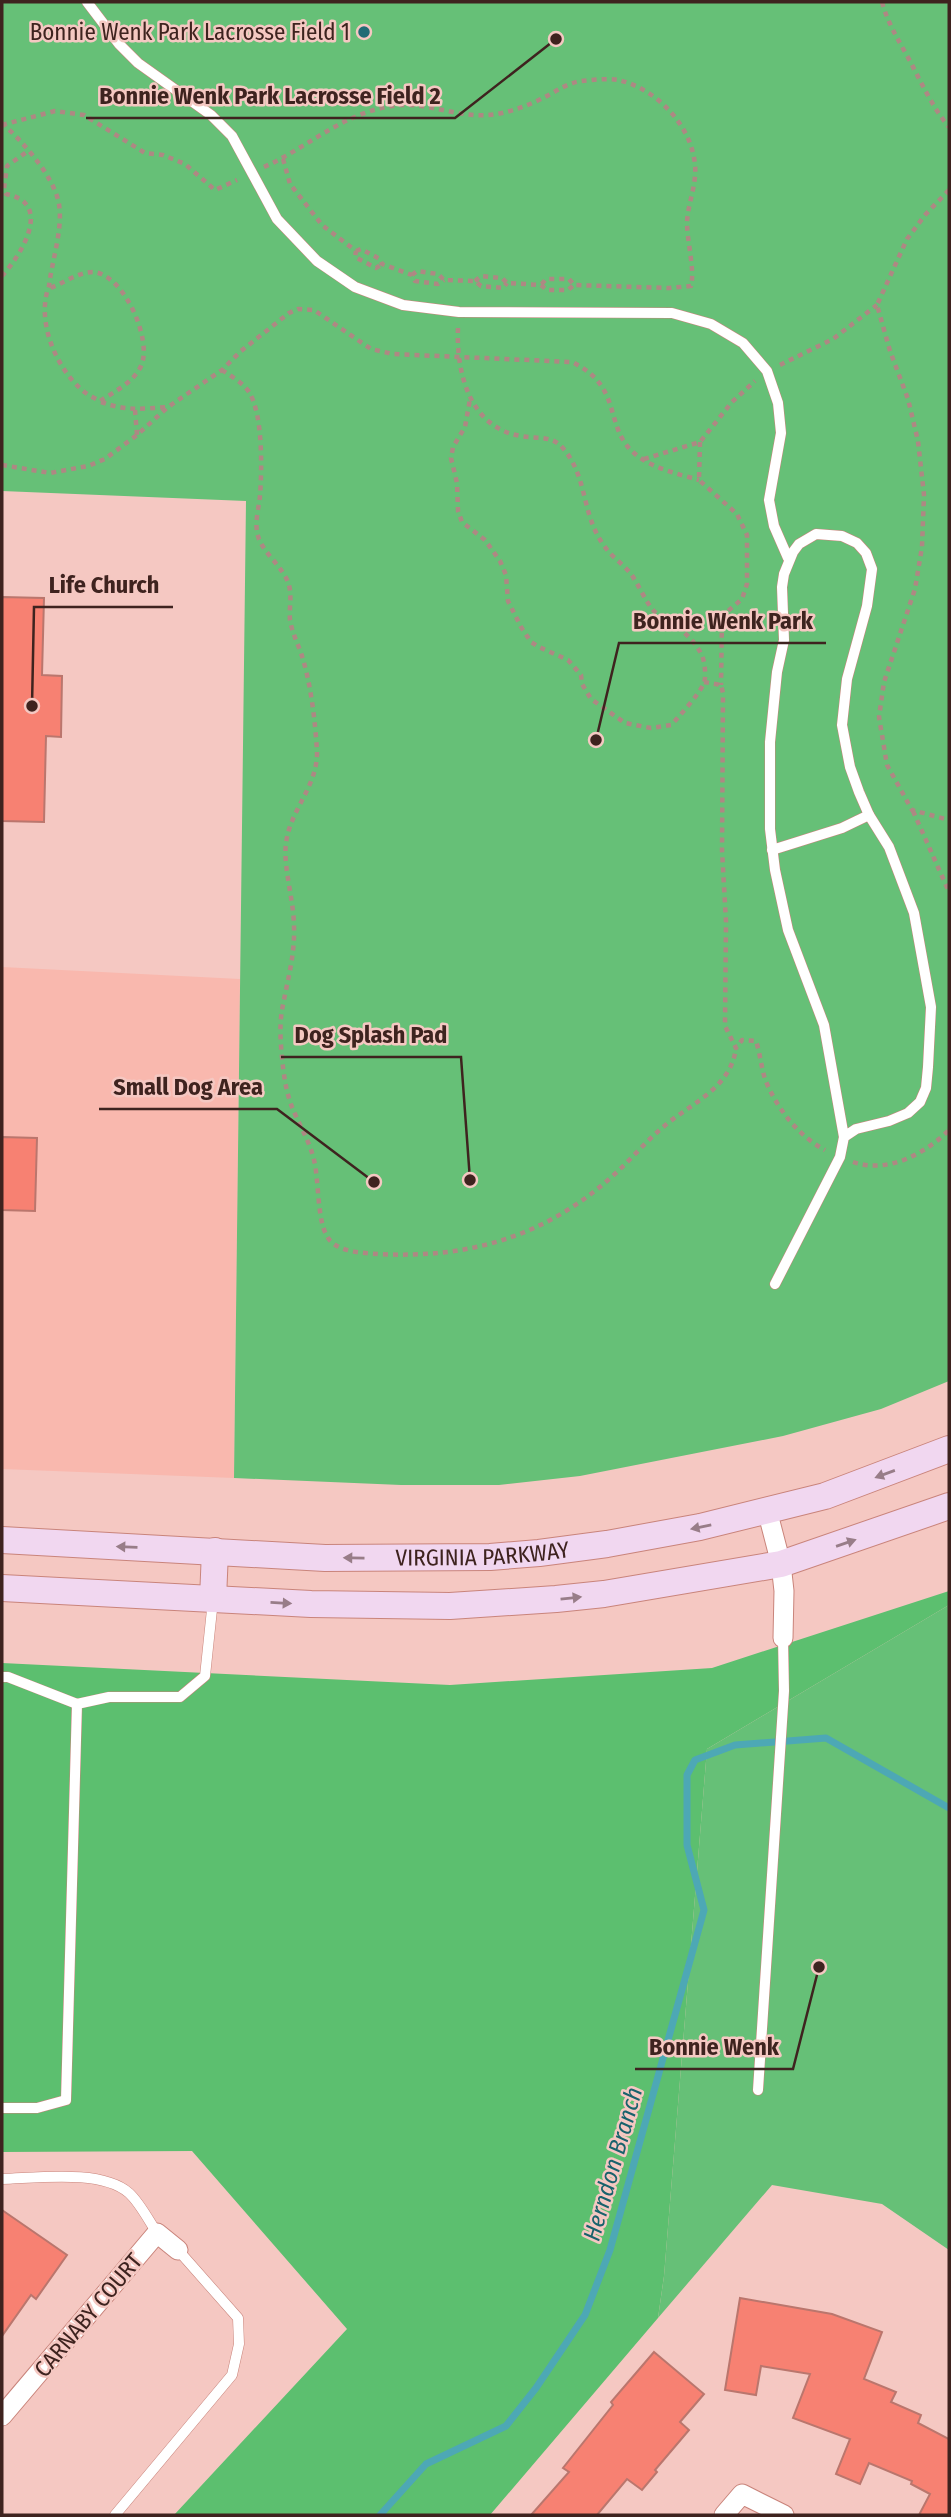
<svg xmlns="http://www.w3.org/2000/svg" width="951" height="2517" viewBox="0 0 951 2517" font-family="'Fira Sans Condensed',sans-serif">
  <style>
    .built { fill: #f9b8ae }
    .green { fill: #66c077 }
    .forest { fill: #5cbf6f }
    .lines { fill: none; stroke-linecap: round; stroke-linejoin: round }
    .stream { stroke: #4da8b5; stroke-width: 7 }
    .building { fill: #f78172; stroke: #ba766d; stroke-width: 2 }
    .service-casing { stroke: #c9847b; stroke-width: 11 }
    .minor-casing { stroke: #c9847b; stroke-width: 21 }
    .secondary-casing { stroke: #c9847b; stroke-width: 28 }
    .path { stroke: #ae8883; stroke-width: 4.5; stroke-dasharray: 5 5; stroke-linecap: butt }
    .service { stroke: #fff; stroke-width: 10 }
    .minor { stroke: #fff; stroke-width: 19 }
    .secondary { stroke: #f1d7f0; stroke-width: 26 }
    .oneway { fill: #987d88 }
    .poi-dot { fill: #216b75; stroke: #f5c8c2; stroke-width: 2.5 }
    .labels { text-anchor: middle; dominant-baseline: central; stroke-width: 5; stroke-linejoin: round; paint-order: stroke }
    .poi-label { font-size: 23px; fill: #3e231f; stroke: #f5c8c2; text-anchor: end }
    .street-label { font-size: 23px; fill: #3e231f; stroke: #f5c8c2 }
    .water-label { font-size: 24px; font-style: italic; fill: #18626c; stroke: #f5c8c2 }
    .leader { fill: none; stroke: #3e231f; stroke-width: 2.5 }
    .callout-dot { fill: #3e231f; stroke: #f5c8c2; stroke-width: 2.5 }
    .callout-label { font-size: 24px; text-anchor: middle; font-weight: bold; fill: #3e231f; stroke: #f5c8c2; stroke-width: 5; stroke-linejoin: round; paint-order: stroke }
  </style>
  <rect width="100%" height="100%" fill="#f5c8c2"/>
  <path class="built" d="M 2,967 L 240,979 L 234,1478 L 2,1469 Z"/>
  <g class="green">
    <path d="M 2,2 L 949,2 L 949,1381 L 881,1409 L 783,1436 L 580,1476 L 499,1485 L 401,1485 L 234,1478 L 246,501 L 2,491 Z"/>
    <path d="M 949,1605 L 949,2250 L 882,2204 L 772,2185 L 658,2318 L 664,2276 L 707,1749 Z"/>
  </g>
  <path class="forest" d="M 949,1591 L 949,1605 L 707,1749 L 664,2276 L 658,2318 L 490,2515 L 174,2515 L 347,2329 L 192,2151 L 2,2152 L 2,1663 L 450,1685 L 712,1668 Z"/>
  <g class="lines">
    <path class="stream" d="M 380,2515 L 426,2464 L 506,2426 L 536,2388 L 585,2315 L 610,2250 L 704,1910 L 687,1845 L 687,1775 L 695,1760 L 735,1745 L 826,1738 L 949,1808"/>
  </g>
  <g class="building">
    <path d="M 2,597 L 44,598 L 42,675 L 62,676 L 61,737 L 46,736 L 44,822 L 2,821 Z"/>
    <path d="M 2,1137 L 37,1138 L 35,1211 L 2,1210 Z"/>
    <path d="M 2,2210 L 67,2255 L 36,2299 L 31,2295 L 2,2336 Z"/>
    <path d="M 740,2298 L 832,2314 L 882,2332 L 864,2379 L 896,2392 L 891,2402 L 921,2415 L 918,2423 L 949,2439 L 949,2515 L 919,2515 L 930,2494 L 911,2484 L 912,2481 L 869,2463 L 860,2484 L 836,2474 L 850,2439 L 793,2418 L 810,2374 L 761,2366 L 756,2395 L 725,2390 Z"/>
    <path d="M 654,2352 L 704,2394 L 680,2422 L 689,2430 L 655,2470 L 657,2472 L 642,2490 L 627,2479 L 597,2515 L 531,2515 L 569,2472 L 563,2468 L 613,2405 L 611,2402 Z"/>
  </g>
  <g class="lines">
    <defs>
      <g id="service">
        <path d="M 87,2 L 119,44 L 138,63 L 211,115 L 232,136 L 277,219 L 317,261 L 355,287 L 403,305 L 459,312 L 672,313 L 711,324 L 743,343 L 767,371 L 778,403 L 781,433 L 769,500 L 774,526 L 788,558"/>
        <path d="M 772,850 L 842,828 L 869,815"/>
        <path d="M 775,1284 L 840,1157 L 844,1137 L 824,1025 L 788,930 L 775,870 L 770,829 L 770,742 L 777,672 L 784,640 L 782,587 L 784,574 L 793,552 L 799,544 L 816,534 L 842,536 L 857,543 L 866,553 L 872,569 L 867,606 L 847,679 L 842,725 L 850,767 L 859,792 L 869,815 L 889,847 L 914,913 L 931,1007 L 928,1067 L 926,1088 L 920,1102 L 908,1113 L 889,1121 L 856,1129 L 844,1137"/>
        <path d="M 2,1677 L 8,1677 L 77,1704"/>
        <path d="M 758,2090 L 784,1691 L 783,1638"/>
        <path d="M 2,2108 L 37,2108 L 66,2100 L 77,1704 L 109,1697 L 180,1697 L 205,1676 L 213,1600"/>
        <path d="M 2,2179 C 37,2178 102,2169 129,2193 C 140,2203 149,2221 157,2233"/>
        <path d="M 115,2515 L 232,2375 L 239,2344 L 238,2318 L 178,2250"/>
      </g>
      <g id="minor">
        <path d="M 767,1510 L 781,1564 L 784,1591 L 783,1638"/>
        <path d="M 2,2416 L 157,2233 L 178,2250"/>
        <path d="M 724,2515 L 742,2494 L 784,2515"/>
      </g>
      <g id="secondary">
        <path id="s1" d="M 2,1540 L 325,1558 L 490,1557 L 539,1553 L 607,1544 L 700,1527 L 825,1496 L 949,1449"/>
        <path d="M 2,1588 L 311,1604 L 450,1606 L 556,1599 L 604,1594 L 781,1564 L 949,1506"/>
        <path d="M 213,1599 L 215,1551"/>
      </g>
    </defs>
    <use href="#service" class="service-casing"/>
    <use href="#minor" class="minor-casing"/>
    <use href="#secondary" class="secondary-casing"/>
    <g class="path">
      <path d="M 882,2 C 888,24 899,41 910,61 C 922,84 933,108 949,127"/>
      <path d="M 2,123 C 23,142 54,176 59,204 C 63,230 52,260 49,286 C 36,320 55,366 81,389 C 86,394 94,398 100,401 C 114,392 134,382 141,366 C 153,341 124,274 93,272 C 78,272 62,284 48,289"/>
      <path d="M 2,125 L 55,111 L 84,115 L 145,153 L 163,155 L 185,164 L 215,190 L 237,180"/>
      <path d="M 283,159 L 290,184 L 322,225 L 356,251 L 355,257 L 376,268 L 382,264"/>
      <path d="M 264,167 C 311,146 348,108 403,105 C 435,104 464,120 497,114 C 514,111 532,104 547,96 C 558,90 568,83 581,81 C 591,80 607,78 618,80 C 656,88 692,126 695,165 C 697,184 688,203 687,222 C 687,242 695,269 691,286 L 669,288 L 574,285 L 569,279 L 546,279 L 541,285"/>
      <path d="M 949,190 L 925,215 L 907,239 L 877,305 L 890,351 L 908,399 L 918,441 L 924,495 L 922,547 L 915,589 L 884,682 L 879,717 L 887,765 L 912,810 L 949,820"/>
      <path d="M 356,251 L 361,249 L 380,259 L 382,264 L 412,275 L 415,281 L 438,284 L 444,280"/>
      <path d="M 412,275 L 417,271 L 438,274 L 444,280 L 475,281 L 481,286 L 503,288 L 507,283"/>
      <path d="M 2,276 C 21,255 54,203 6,194 L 4,189 L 7,166 L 28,151"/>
      <path d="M 475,281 L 481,276 L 502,278 L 507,283 L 541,285 L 547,290 L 568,290 L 574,285"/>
      <path d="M 458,328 C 456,373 470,428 521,436 C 535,439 550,435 561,446 C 589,476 580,514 605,547 C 612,557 623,564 631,574 C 639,585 644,599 653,610 C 656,614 662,615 666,618 C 681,629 700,644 704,662 C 705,667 706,678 704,683 C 700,693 679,717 671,725 L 651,728 L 625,723 L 591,699 L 582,684 L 581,675 L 568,660 L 539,647 L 531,642 L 521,627 L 508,601 L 506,575 L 500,561 L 485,540 L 462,522 L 458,511 L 457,483 L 451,458 L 453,447 L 465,427 L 470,399"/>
      <path d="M 780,365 L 833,339 L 877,305"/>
      <path d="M 222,370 C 231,376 242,382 249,392 C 263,414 262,469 260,496 C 259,507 255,520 257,531 C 259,551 283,565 289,585 C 292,597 289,608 290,620 C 292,632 297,642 301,653 C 311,683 315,720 317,751 C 318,786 290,810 286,843 C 283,868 294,900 294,927 C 295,956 287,982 282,1010 C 279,1028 281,1049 283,1067 C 285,1084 288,1099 295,1114 C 302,1130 310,1143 314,1160 C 319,1180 317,1220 327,1236 C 335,1252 362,1253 378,1254 C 470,1259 548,1236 617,1172 C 634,1156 649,1138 668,1123 C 696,1101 731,1086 736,1048"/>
      <path d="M 101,402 C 127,411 141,409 168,407"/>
      <path d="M 135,410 L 137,435"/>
      <path d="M 700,442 L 699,480 L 737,514 L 747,535 L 747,584 L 742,599 L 722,616 L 721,685"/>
      <path d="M 644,459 L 700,442 L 732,402 L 755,381"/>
      <path d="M 2,465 L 50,473 L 88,466 L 105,459 L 137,435 L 168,407 L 222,370 L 241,351 L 289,313 L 298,309 L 314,310 L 371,349 L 393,354 L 572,362 C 624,387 603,426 634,453 C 651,468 678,474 699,480"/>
      <path d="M 704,682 L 721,685 L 723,693 L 722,850 L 726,922 L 725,1026 L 736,1048 L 742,1040 L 756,1041 C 760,1053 761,1066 765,1079 C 776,1107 798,1136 825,1150"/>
      <path d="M 913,811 L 949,892"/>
      <path d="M 853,1162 C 887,1174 925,1154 949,1130"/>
    </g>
    <use href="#service" class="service"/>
    <use href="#minor" class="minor"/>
    <use href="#secondary" class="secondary"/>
  </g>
  <defs><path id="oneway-solid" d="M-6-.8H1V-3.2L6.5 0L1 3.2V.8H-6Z" transform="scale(1.75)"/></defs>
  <g class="oneway">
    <use href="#oneway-solid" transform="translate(885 1474) rotate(160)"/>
    <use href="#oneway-solid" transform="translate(701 1527) rotate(168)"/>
    <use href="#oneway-solid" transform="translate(846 1543) rotate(-19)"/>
    <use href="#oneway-solid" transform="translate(127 1547) rotate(-178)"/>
    <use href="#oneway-solid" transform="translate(354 1558) rotate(-179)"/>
    <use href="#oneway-solid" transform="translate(571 1598) rotate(-6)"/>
    <use href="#oneway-solid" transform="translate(281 1603) rotate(3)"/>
  </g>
  <circle class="poi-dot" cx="364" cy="32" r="7"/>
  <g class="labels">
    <g class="poi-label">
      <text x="350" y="32">Bonnie Wenk Park Lacrosse Field 1</text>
    </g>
    <g class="street-label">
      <text stroke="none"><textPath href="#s1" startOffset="481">VIRGINIA PARKWAY</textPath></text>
      <text transform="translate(88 2315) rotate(-50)">CARNABY COURT</text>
    </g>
    <g class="water-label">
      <text transform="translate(613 2164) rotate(-74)">Herndon Branch</text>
    </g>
  </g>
  <path class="leader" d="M556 39L455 118H86M32 706L34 607H173M596 740L619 643H826M470 1180L461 1057H281M374 1182L277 1109H99M819 1967L793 2069H635"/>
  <g class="callout-dot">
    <circle cx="556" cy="39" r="7"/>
    <circle cx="32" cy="706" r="7"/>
    <circle cx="596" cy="740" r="7"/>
    <circle cx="470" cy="1180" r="7"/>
    <circle cx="374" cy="1182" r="7"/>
    <circle cx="819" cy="1967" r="7"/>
  </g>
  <g class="callout-label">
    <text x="270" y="104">Bonnie Wenk Park Lacrosse Field 2</text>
    <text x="104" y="593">Life Church</text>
    <text x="723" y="629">Bonnie Wenk Park</text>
    <text x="371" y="1043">Dog Splash Pad</text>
    <text x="188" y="1095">Small Dog Area</text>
    <text x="714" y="2055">Bonnie Wenk</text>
  </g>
  <rect width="951" height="2517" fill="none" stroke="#3e231f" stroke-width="7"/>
</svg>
